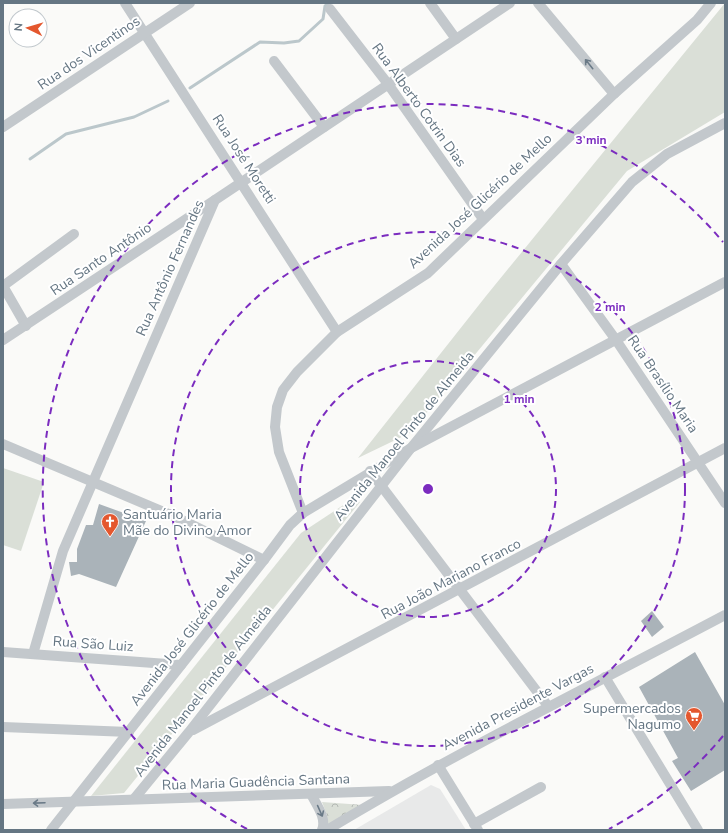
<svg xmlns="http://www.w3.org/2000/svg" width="728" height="833" viewBox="0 0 728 833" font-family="'Nunito Sans',sans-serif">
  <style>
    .built { fill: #e8e9e9 }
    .green { fill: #dadfd7 }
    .forest { fill: url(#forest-crowns) }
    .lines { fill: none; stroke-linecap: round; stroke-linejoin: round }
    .stream { stroke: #bbc7cb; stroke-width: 3 }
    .building { fill: #aab3b9 }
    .street { stroke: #c3c8cc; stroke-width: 10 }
    .oneway { stroke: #6a7a87 }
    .ring { fill: none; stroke: #7b2cbf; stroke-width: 2; stroke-dasharray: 7 5 }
    .labels { text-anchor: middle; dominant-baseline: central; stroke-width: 4; stroke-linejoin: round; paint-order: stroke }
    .street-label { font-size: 14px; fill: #657683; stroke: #fff }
    .poi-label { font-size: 14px; fill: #657683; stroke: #fff; text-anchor: start }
    .centre { fill: #7b2cbf; stroke: #fff; stroke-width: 2 }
    .ring-label { font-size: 12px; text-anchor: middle; font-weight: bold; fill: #7b2cbf; stroke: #fff; stroke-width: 4; stroke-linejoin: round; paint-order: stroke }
  </style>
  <defs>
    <pattern id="forest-crowns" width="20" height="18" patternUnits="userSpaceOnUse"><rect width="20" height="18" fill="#dadfd7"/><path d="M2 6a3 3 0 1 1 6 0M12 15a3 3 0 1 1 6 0" fill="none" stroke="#b4b9b4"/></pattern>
  </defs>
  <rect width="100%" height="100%" fill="#fafaf8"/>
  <path class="built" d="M 431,785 L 440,789 L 466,830 L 354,830 Z"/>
  <g class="green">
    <path d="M 725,3 L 725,112 L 627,171 L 410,433 L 358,458 L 486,296 Z"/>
    <path d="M 3,468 L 44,482 L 21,551 L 3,545 Z"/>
    <path d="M 351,500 L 360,502 L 124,793 L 91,796 L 301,533 Z"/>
  </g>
  <path class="forest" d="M 322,802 L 363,805 L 327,825 L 327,815 Z"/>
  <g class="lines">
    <g class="stream">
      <path d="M 190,88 L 260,42 L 284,43 L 299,41 L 323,19 L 325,6 L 329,3"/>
      <path d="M 30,159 L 66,134 L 134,117 L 168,101"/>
    </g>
  </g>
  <g class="building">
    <path d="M 99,504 L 146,521 L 116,587 L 79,574 L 71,576 L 69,562 L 77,562 L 77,549 L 86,525 L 93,525 Z"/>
    <path d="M 652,611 L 664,627 L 652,637 L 641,621 Z"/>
    <path d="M 695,652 L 725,705 L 725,770 L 691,791 L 672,761 L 678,758 L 639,687 Z"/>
  </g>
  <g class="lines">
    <g class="street">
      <path d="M 125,3 L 337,332"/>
      <path d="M 430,3 L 456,39"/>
      <path d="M 538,3 L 614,94"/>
      <path d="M 330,9 L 388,84 L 483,219"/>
      <path d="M 274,61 L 324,127"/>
      <path d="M 3,127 L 190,3"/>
      <path d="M 561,264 L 616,340 L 725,503"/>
      <path d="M 3,286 L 74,234"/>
      <path d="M 3,286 L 26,326"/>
      <path d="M 3,340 L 215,200"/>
      <path d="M 3,444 L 178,518 L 264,560"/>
      <path d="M 370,471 L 548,706"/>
      <path d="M 303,513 L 279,452 L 275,427 L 277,407 L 283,390 L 297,372 L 337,332 L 428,273 L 614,94 L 697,20 L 711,3"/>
      <path d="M 3,652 L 181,665"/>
      <path d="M 33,654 L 63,551 L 215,200 L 510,3"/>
      <path d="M 605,677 L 698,830"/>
      <path d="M 3,727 L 129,732"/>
      <path d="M 193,730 L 725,448"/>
      <path d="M 438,765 L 478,830"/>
      <path d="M 311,794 C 316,804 327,818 322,830"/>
      <path d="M 134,799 L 189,732 L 411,448 L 561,264 L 632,182 L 667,154 L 725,123"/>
      <path d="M 3,804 L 389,791"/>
      <path d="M 474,824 L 541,787"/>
      <path d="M 51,830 L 264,560 L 290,525 L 303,513 L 411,448 L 725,282"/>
      <path d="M 327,830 C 456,752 591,686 725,615"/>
    </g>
  </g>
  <defs><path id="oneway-shaft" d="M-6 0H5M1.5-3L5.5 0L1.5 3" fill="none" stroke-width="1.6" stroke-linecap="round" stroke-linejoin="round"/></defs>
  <g class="oneway">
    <use href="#oneway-shaft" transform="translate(589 64) rotate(-129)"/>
    <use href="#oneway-shaft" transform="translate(39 803) rotate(178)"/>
    <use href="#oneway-shaft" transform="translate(320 811) rotate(66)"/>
  </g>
  <g class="ring">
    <circle cx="428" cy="489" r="128"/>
    <circle cx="428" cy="489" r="257"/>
    <path d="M723 736A385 385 0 0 1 609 829M247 829A385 385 0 1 1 723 242"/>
  </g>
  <defs>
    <symbol id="church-pin" viewBox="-11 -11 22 30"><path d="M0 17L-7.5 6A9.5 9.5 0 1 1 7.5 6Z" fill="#e4572e" stroke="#fff"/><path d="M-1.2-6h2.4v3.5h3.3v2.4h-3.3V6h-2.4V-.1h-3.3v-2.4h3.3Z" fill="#fff"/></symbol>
    <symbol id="supermarket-pin" viewBox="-11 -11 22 30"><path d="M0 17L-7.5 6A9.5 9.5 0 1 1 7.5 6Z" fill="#e4572e" stroke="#fff"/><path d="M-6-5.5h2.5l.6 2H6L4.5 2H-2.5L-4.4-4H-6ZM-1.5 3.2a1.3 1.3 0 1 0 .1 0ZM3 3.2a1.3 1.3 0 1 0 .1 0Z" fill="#fff"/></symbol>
  </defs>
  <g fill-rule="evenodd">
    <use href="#church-pin" x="100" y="512" width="20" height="27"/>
    <use href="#supermarket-pin" x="684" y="706" width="20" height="27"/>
  </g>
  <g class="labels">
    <g class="street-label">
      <text transform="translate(89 53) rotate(-34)">Rua dos Vicentinos</text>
      <text transform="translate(419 105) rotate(54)">Rua Alberto Cotrin Dias</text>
      <text transform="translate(244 159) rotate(57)">Rua José Moretti</text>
      <text transform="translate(480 201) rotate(-43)">Avenida José Glicério de Mello</text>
      <text transform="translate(101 259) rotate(-34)">Rua Santo Antônio</text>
      <text transform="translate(170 268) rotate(-66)">Rua Antônio Fernandes</text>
      <text transform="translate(663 384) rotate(56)">Rua Brasílio Maria</text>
      <text transform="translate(404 436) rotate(-51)">Avenida Manoel Pinto de Almeida</text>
      <text transform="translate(451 579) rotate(-28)">Rua João Mariano Franco</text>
      <text transform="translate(192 629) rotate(-52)">Avenida José Glicério de Mello</text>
      <text transform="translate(93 644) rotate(4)">Rua São Luiz</text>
      <text transform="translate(203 691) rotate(-52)">Avenida Manoel Pinto de Almeida</text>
      <text transform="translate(518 707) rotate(-28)">Avenida Presidente Vargas</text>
      <text transform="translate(256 782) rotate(-2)">Rua Maria Guadência Santana</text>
    </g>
    <g class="poi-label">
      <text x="123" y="514">Santuário Maria<tspan x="123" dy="16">Mãe do Divino Amor</tspan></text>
      <text x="681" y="708" text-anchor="end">Supermercados<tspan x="681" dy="16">Nagumo</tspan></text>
    </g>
  </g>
  <circle cx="428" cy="489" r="6" class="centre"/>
  <g class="ring-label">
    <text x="591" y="144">3 min</text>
    <text x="610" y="311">2 min</text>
    <text x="519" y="403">1 min</text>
  </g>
  <rect width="728" height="833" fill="none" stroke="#657683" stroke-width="8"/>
  <g transform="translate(28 28) rotate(275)"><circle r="19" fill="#ffffff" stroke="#c1c8cd"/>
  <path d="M0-3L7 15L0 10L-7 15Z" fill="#e4572e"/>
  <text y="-6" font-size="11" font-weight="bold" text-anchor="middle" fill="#657683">N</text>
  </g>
</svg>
